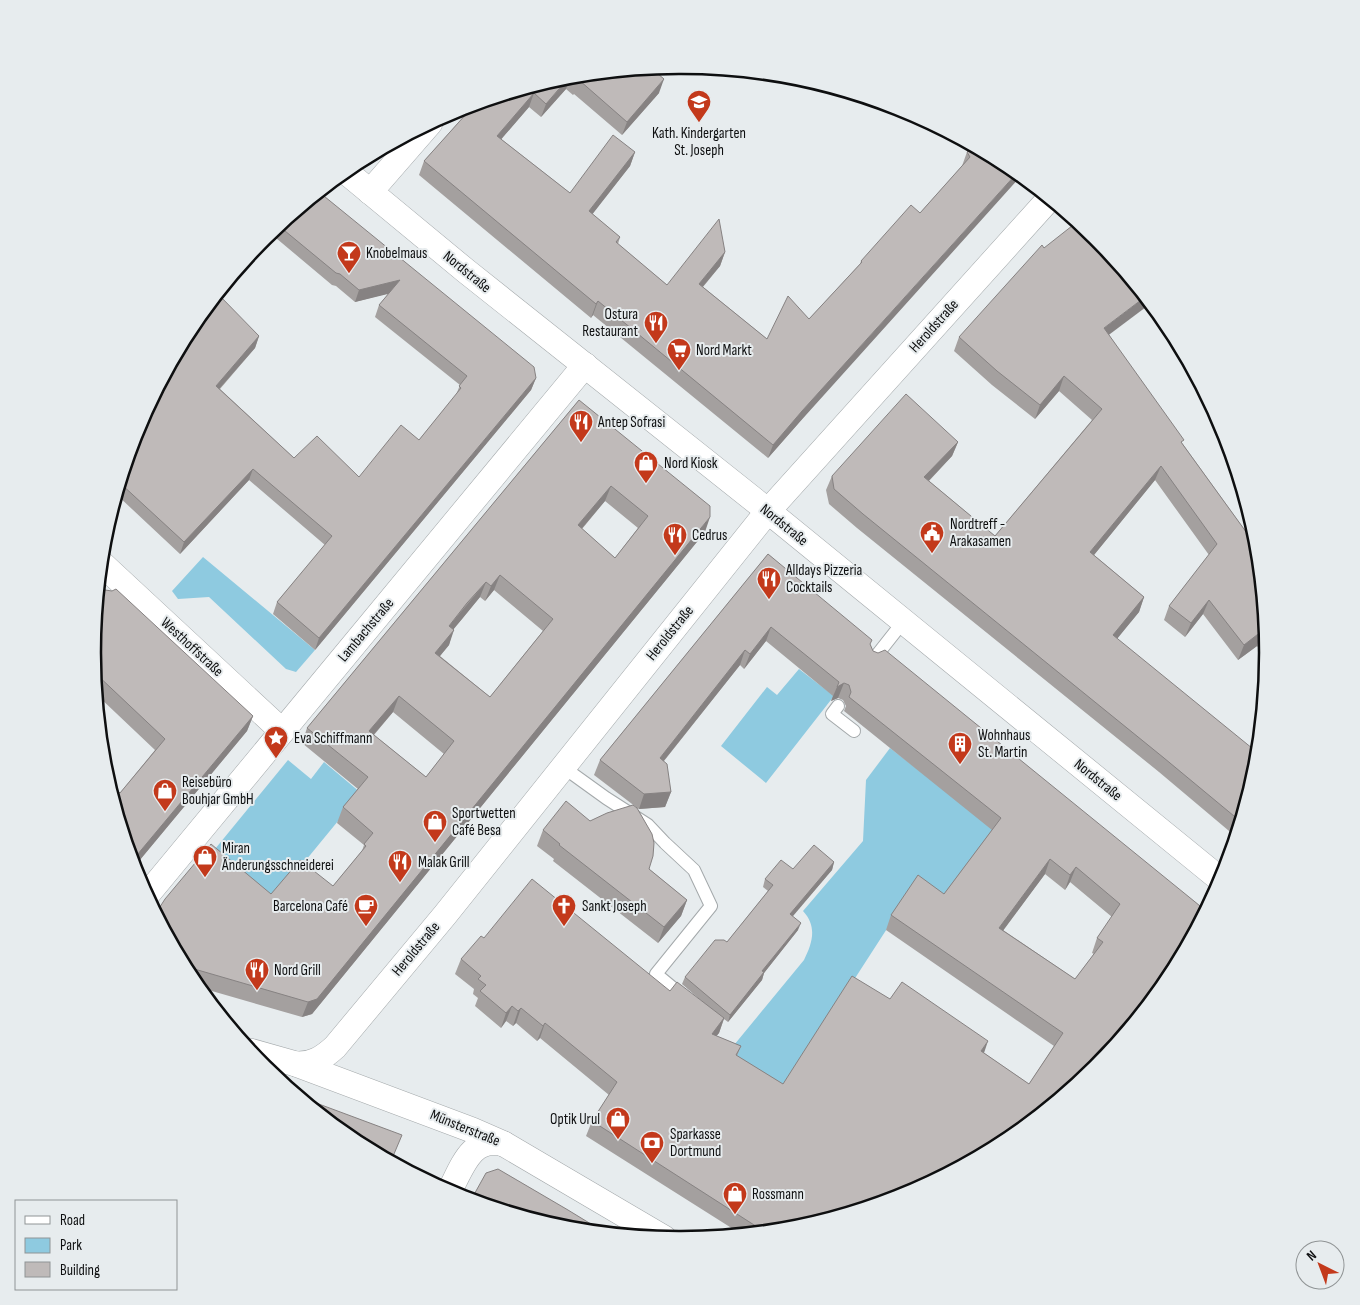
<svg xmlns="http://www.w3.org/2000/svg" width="1360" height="1305" viewBox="0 0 1360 1305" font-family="'Sofia Sans Condensed',sans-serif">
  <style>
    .green { fill: #8ecae0 }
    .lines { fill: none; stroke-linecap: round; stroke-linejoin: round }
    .lane-casing { stroke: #a4a9ab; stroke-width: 14 }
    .street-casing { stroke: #a4a9ab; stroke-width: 26 }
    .lane { stroke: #fff; stroke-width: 12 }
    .street { stroke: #fff; stroke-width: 25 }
    .wall { fill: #a4a09f; fill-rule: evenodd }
    .shaded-wall { fill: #868282 }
    .building { fill: #bfbab9; stroke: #868282; fill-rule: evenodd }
    .labels { text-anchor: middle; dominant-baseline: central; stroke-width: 4; stroke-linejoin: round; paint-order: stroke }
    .poi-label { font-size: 15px; fill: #0e0f10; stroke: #e7ecee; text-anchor: start }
    .street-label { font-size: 15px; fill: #0e0f10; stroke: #e7ecee }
    .rim { fill: none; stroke: #0e0f10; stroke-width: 2.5 }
  </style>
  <rect width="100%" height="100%" fill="#e7ecee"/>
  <g class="green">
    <path d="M 203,557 L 315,650 L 296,672 L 286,669 L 209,597 L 178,599 L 172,591 Z"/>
    <path d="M 799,669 L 834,696 L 766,783 L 721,746 L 767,687 L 777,695 Z"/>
    <path d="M 890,748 L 997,831 L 938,909 L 912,890 L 777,1099 L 725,1056 L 804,960 C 813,942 817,926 803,911 L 863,841 L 866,780 Z"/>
    <path d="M 288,760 L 311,779 L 324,762 L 361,793 L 265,910 L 206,860 Z"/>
  </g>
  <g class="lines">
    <defs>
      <g id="lane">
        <path d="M 873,660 L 903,622"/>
        <path d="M 838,706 L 832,714 L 854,731"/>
        <path d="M 563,767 L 606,798 L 648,825 L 665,843 L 694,870 L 711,906 L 656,974 L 685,998"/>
      </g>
      <g id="street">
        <path d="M 345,171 L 466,271 L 768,511 L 1221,880"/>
        <path d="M 370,192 L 430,123"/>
        <path d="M 101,563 L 282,731"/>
        <path d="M 147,895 L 585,365"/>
        <path d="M 250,1051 L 296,1064 L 472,1130 L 504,1144 L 664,1238"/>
        <path d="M 296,1064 C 312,1065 323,1058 335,1047 L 445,915 L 768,511 L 1049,199"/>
        <path d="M 449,1192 C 462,1168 471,1135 504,1144"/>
      </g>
    </defs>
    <use href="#lane" class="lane-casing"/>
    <use href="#street" class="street-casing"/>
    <use href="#lane" class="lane"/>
    <use href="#street" class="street"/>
  </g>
  <g class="wall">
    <path d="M 651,68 L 659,93 L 622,135 L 574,94 L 573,95 L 566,89 L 541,117 L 529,107 L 501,139 L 570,193 L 635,152 L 630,166 L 592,214 L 620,237 L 618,244 L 667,285 L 725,252 L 720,266 L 703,287 L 767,339 L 809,319 L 860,264 L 861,261 L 920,213 L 962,166 L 967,152 L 1007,164 L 797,425 L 768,458 L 593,315 L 591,318 L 419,175 L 424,161 L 476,103 L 566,76 Z"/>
    <path d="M 319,192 L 536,378 L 531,390 L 315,650 L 273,614 L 277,602 L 325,545 L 249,480 L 180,554 L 117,495 L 137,427 L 259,336 L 255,348 L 220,389 L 294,458 L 359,477 L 419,440 L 456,395 L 460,385 L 375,317 L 379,305 L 389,293 L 355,302 L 336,286 L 332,285 L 270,233 Z"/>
    <path d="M 1109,335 L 1182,443 L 1257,547 L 1268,653 L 1267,658 L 1257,646 L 1238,660 L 1203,614 L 1185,637 L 1164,620 L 1169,606 L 1209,555 L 1155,480 L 1094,555 L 1144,597 L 1139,612 L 1117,638 L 1256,767 L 1235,836 L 1159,772 L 857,528 L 829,504 L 826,490 L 832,476 L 958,442 L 952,456 L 929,481 L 995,536 L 1092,420 L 1059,391 L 1035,419 L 992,385 L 954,351 L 959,337 Z"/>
    <path d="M 579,400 L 705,532 L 312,1014 L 302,1017 L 198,987 L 191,979 L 156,913 L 271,894 L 333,886 L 362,851 L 364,845 L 337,823 L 343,807 L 358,789 L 302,743 L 307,728 ZM 605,501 L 638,528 L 615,558 L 582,529 ZM 494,590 L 543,631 L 490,697 L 440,656 L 449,645 L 453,629 L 462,619 L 480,597 L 485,601 ZM 393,712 L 444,754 L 426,777 L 374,735 Z"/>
    <path d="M 768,554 L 870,645 L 873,651 L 1205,910 L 1095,1068 L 794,1229 L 741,1234 L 586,1136 L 592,1121 L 609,1095 L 540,1038 L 537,1041 L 516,1023 L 513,1026 L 506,1021 L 501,1028 L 475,1006 L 478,998 L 473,994 L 474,989 L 455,974 L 461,959 L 484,938 L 670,991 L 705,1004 L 682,984 L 685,977 L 727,942 L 768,891 L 763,887 L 765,879 L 793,869 L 834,862 L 832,870 L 792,916 L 798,930 L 764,973 L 762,980 L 728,1022 L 724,1019 L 719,1033 L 716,1036 L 741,1046 L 737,1056 L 783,1084 L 890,999 L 984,1053 L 1029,1084 L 1054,1046 L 886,930 L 891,915 L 944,894 L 992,830 L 844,711 L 846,706 L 843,700 L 838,698 L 831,701 L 833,696 L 766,641 L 744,669 L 740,665 L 664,761 L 671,792 L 665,807 L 639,809 L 637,808 L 649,869 L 687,900 L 681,916 L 658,943 L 553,861 L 554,859 L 537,846 L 543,830 L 590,821 L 636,807 L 594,775 L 600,760 ZM 1045,874 L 1065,890 L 1070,882 L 1112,917 L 1097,938 L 1092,953 L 1094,954 L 1075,979 L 1003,930 Z"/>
    <path d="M 103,585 L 105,590 L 253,716 L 247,731 L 134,867 L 112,793 L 120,793 L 155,750 L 97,695 L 92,652 Z"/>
  </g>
  <g class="shaded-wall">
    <path d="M 571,76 L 566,89 L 541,117 L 546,104 Z"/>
    <path d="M 664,79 L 659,93 L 622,135 L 627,122 Z"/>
    <path d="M 534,93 L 529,107 L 492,150 L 497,136 Z"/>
    <path d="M 635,152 L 630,166 L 584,225 L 589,211 Z"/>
    <path d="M 1017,173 L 1021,176 L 797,425 L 768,458 L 773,445 L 802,411 Z"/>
    <path d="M 725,252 L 720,266 L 694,297 L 699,284 Z"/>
    <path d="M 400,280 L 396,292 L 355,302 L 359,290 Z"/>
    <path d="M 1145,297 L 1150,304 L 1098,343 L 1104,328 Z"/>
    <path d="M 598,301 L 593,315 L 591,318 L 596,304 Z"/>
    <path d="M 259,336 L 255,348 L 212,397 L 216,386 Z"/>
    <path d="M 1064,376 L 1059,391 L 1035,419 L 1040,405 Z"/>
    <path d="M 536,378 L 531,390 L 315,650 L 319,638 Z"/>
    <path d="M 958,442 L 952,456 L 919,491 L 924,477 Z"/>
    <path d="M 1161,466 L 1155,480 L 1085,566 L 1090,552 Z"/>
    <path d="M 253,469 L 249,480 L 180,554 L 184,542 Z"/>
    <path d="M 611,486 L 605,501 L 572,540 L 578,525 Z"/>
    <path d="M 710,517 L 705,532 L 312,1014 L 302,1017 L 308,1002 Z"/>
    <path d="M 500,575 L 494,590 L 485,601 L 491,586 Z"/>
    <path d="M 486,582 L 480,597 L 444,641 L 449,626 Z"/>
    <path d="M 1144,597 L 1139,612 L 1108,650 L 1113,635 Z"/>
    <path d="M 1209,600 L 1203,614 L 1185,637 L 1191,623 Z"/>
    <path d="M 771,627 L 766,641 L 744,669 L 750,654 Z"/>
    <path d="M 454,630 L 449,645 L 430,668 L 435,653 Z"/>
    <path d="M 1262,631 L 1257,646 L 1238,660 L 1244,645 Z"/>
    <path d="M 745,650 L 740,665 L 654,773 L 660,758 Z"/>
    <path d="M 844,683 L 838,698 L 831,701 L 837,687 Z"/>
    <path d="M 399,696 L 393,712 L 363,747 L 369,731 Z"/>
    <path d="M 253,716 L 247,731 L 134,867 L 132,861 Z"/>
    <path d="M 671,792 L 665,807 L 639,809 L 644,794 Z"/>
    <path d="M 1050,859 L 1045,874 L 994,943 L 999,928 Z"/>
    <path d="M 834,862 L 832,870 L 788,922 L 790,914 Z"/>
    <path d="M 1076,867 L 1070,882 L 1065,890 L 1070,875 Z"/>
    <path d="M 687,900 L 681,916 L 658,943 L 664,927 Z"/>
    <path d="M 801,923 L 798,930 L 764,973 L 762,980 L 728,1022 L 730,1015 L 762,971 Z"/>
    <path d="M 512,1006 L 506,1021 L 501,1028 L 506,1013 Z"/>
    <path d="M 521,1008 L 516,1023 L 513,1026 L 518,1011 Z"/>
    <path d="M 724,1018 L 719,1033 L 706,1049 L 712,1034 Z"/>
    <path d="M 545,1023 L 540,1038 L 537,1041 L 543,1026 Z"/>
    <path d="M 988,1041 L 983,1056 L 981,1051 Z"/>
  </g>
  <g class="building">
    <path d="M 651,68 L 664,79 L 627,122 L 579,80 L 578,82 L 571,76 Z"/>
    <path d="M 566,76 L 570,76 L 546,104 L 534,93 L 497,136 L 570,193 L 613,135 L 635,152 L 589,211 L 620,237 L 616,242 L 667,285 L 719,219 L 725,252 L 699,284 L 767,339 L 788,296 L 809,319 L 862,262 L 861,261 L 911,205 L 920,213 L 970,157 L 967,152 L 973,146 L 1007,164 L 1017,173 L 802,411 L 773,445 L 598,301 L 596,304 L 424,161 L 476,103 Z"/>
    <path d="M 319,192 L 534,367 L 536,378 L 319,638 L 277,602 L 332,536 L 253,469 L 184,542 L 120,483 L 137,427 L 192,326 L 218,294 L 259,336 L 216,386 L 294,458 L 317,436 L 359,477 L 401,425 L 419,440 L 461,388 L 459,386 L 467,376 L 379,305 L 400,280 L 359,290 L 340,274 L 336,273 L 279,226 Z"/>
    <path d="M 1077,222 L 1096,237 L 1145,297 L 1104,328 L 1184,440 L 1181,442 L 1257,547 L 1266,636 L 1262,631 L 1244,645 L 1209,600 L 1191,623 L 1169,606 L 1217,544 L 1161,466 L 1090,552 L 1144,597 L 1113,635 L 1258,753 L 1256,767 L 1240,821 L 1164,758 L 863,514 L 834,489 L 832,476 L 906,394 L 958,442 L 924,477 L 995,536 L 1102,409 L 1064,376 L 1040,405 L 997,371 L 959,337 L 1042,245 L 1044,248 Z"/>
    <path d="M 579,400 L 710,506 L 710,517 L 317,999 L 308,1002 L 184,966 L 156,913 L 165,899 L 211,844 L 271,894 L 300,860 L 333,886 L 366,846 L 364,844 L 373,833 L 343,807 L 368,777 L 307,728 ZM 611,486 L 648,516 L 615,558 L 578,525 ZM 500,575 L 553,619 L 490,697 L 435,653 L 454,630 L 449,626 L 467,603 L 486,582 L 491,586 ZM 399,696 L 454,741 L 426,777 L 369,731 Z"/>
    <path d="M 768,554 L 872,640 L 870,644 L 873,651 L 878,653 L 885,650 L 1205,910 L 1168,979 L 1095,1068 L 1006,1141 L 905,1195 L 794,1229 L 765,1232 L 592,1121 L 617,1082 L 545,1023 L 543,1026 L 521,1008 L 518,1011 L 512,1006 L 506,1013 L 480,991 L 486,985 L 478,979 L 481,976 L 461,959 L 481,936 L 484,938 L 532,879 L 670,991 L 677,982 L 724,1018 L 712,1034 L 741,1046 L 736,1055 L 783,1084 L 852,976 L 890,999 L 902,982 L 988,1041 L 981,1051 L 1029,1084 L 1063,1033 L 891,915 L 918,875 L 944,894 L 1001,818 L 849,697 L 851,692 L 849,685 L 844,683 L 837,687 L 839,682 L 771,627 L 750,654 L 745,650 L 660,758 L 667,764 L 671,792 L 644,794 L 600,760 ZM 1050,859 L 1070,875 L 1076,867 L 1120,904 L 1097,938 L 1103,942 L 1075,979 L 999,928 Z"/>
    <path d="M 100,574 L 104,578 L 103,585 L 105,590 L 112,591 L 116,589 L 253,716 L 132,861 L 112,793 L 115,789 L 120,793 L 165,739 L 94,672 L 92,652 Z"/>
    <path d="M 566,801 L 590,821 L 607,813 L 633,805 L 637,808 L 652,834 L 654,843 L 653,856 L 649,869 L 687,900 L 664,927 L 559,845 L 560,844 L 543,830 Z"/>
    <path d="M 814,845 L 834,862 L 790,914 L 801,923 L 762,971 L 764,972 L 730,1015 L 685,977 L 715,940 L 724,940 L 727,942 L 773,885 L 765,879 L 781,860 L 793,869 Z"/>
    <path d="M 300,1097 L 402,1135 L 391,1161 L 353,1141 Z"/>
    <path d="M 498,1169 L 568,1210 L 604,1232 L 565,1229 L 471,1200 L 486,1173 Z"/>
  </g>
  <defs>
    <symbol id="school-pin" viewBox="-11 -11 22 30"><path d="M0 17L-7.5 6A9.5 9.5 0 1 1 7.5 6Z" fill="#c3391b" stroke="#e7ecee"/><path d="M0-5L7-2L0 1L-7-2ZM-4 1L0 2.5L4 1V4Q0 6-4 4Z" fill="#fff"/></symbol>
    <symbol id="bar-pin" viewBox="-11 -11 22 30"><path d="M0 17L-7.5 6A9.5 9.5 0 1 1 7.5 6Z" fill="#c3391b" stroke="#e7ecee"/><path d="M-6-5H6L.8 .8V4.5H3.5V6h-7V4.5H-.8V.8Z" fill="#fff"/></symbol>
    <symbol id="restaurant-pin" viewBox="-11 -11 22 30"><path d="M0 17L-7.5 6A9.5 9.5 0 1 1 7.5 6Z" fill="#c3391b" stroke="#e7ecee"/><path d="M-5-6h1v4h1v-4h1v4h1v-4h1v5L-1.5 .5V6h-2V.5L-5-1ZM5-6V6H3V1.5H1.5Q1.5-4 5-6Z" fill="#fff"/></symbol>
    <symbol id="supermarket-pin" viewBox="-11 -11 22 30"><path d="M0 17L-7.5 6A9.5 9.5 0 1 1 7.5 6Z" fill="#c3391b" stroke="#e7ecee"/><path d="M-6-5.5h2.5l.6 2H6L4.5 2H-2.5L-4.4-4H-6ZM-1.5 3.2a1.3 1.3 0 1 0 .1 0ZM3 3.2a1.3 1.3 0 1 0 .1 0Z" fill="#fff"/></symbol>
    <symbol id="shop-pin" viewBox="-11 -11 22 30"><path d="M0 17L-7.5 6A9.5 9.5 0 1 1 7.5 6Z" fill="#c3391b" stroke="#e7ecee"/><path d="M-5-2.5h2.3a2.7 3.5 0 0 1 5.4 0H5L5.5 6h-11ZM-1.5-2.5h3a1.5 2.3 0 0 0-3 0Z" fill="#fff"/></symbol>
    <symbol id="civic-pin" viewBox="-11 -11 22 30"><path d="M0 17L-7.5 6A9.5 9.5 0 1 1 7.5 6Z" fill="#c3391b" stroke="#e7ecee"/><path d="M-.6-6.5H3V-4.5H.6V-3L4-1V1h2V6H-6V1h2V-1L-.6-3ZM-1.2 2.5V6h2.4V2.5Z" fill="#fff"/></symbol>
    <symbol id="sight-pin" viewBox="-11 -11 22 30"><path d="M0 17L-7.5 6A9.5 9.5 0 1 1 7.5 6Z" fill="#c3391b" stroke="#e7ecee"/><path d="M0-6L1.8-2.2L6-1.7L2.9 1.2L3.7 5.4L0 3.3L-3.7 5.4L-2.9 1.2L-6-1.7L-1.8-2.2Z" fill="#fff"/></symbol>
    <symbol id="building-pin" viewBox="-11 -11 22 30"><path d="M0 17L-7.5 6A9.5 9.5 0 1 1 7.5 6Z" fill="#c3391b" stroke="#e7ecee"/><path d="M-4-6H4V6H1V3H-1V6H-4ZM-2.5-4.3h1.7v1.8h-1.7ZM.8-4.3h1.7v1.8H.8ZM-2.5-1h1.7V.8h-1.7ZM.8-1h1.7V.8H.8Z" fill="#fff"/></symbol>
    <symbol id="cafe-pin" viewBox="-11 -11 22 30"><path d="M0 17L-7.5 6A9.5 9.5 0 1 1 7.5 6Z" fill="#c3391b" stroke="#e7ecee"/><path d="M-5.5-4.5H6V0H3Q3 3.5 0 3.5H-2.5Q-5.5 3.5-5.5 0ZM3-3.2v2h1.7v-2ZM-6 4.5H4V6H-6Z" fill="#fff"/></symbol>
    <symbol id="church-pin" viewBox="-11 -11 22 30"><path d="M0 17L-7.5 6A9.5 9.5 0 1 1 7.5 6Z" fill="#c3391b" stroke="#e7ecee"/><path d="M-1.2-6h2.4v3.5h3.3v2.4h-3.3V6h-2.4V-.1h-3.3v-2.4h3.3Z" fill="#fff"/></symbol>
    <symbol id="bank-pin" viewBox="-11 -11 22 30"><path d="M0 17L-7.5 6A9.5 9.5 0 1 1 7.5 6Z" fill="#c3391b" stroke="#e7ecee"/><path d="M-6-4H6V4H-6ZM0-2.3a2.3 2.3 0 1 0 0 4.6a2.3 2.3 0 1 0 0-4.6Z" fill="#fff"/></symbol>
  </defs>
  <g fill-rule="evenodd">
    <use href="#school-pin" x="685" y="88" width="28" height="38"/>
    <use href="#bar-pin" x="335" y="239" width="28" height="38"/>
    <use href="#restaurant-pin" x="642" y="309" width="28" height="38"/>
    <use href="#supermarket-pin" x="665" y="336" width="28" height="38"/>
    <use href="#restaurant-pin" x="567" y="408" width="28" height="38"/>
    <use href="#shop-pin" x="632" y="449" width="28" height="38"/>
    <use href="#civic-pin" x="918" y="519" width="28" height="38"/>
    <use href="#restaurant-pin" x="661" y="521" width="28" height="38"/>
    <use href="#restaurant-pin" x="755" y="565" width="28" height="38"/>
    <use href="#sight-pin" x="262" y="724" width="28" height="38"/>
    <use href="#building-pin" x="946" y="730" width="28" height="38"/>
    <use href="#shop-pin" x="151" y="777" width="28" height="38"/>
    <use href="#shop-pin" x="421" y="808" width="28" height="38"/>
    <use href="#shop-pin" x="191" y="843" width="28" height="38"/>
    <use href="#restaurant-pin" x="386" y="848" width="28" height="38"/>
    <use href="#cafe-pin" x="352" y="892" width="28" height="38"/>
    <use href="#church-pin" x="550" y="892" width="28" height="38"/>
    <use href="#restaurant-pin" x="243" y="956" width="28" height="38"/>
    <use href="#shop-pin" x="604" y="1105" width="28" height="38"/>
    <use href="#bank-pin" x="638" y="1129" width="28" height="38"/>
    <use href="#shop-pin" x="721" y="1180" width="28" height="38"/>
  </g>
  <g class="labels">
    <g class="poi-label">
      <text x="699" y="133" text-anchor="middle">Kath. Kindergarten<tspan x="699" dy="17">St. Joseph</tspan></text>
      <text x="366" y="253">Knobelmaus</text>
      <text x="638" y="314" text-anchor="end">Ostura<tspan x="638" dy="17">Restaurant</tspan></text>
      <text x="696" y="350">Nord Markt</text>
      <text x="598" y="422">Antep Sofrasi</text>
      <text x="664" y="463">Nord Kiosk</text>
      <text x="950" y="524">Nordtreff -<tspan x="950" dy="17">Arakasamen</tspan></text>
      <text x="692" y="535">Cedrus</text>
      <text x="786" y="570">Alldays Pizzeria<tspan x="786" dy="17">Cocktails</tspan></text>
      <text x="978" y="735">Wohnhaus<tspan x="978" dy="17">St. Martin</tspan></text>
      <text x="294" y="738">Eva Schiffmann</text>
      <text x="182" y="782">Reisebüro<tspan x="182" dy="17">Bouhjar GmbH</tspan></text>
      <text x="452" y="813">Sportwetten<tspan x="452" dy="17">Café Besa</tspan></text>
      <text x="222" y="848">Miran<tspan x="222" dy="17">Änderungsschneiderei</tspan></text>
      <text x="418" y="862">Malak Grill</text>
      <text x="348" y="906" text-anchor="end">Barcelona Café</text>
      <text x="582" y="906">Sankt Joseph</text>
      <text x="274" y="970">Nord Grill</text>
      <text x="600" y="1119" text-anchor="end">Optik Urul</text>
      <text x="670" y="1134">Sparkasse<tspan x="670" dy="17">Dortmund</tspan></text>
      <text x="752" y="1194">Rossmann</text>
    </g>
    <g class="street-label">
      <text transform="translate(467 272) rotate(39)">Nordstraße</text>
      <text transform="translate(934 326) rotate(-48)">Heroldstraße</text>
      <text transform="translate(784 525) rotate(39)">Nordstraße</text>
      <text transform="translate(366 630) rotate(-50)">Lambachstraße</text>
      <text transform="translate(670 633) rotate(-51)">Heroldstraße</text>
      <text transform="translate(192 647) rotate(43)">Westhoffstraße</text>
      <text transform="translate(1098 780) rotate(39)">Nordstraße</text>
      <text transform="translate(416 949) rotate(-50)">Heroldstraße</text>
      <text transform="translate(465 1128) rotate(22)">Münsterstraße</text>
    </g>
  </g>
  <path d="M0 0H1360V1305H0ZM679 74H681A578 578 0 0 1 1259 652V653A578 578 0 0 1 681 1231H679A578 578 0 0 1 101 653V652A578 578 0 0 1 679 74Z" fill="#e7ecee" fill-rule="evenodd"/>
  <path class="rim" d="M679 74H681A578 578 0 0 1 1259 652V653A578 578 0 0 1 681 1231H679A578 578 0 0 1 101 653V652A578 578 0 0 1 679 74Z"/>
  <rect x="15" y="1200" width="162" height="90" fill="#e7ecee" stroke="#909495"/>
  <rect x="25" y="1216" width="25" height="8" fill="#ffffff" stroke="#909495"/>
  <text x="60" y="1225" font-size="15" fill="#0e0f10">Road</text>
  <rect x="25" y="1238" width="25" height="15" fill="#8ecae0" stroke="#909495"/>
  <text x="60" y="1250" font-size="15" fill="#0e0f10">Park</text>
  <rect x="25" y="1262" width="25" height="15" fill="#bfbab9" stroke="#909495"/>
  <text x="60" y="1275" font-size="15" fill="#0e0f10">Building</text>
  <g transform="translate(1320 1265) rotate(318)"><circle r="24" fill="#e7ecee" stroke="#909495"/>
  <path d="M0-4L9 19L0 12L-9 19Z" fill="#c3391b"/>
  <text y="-8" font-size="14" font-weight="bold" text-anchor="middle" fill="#0e0f10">N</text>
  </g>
</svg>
